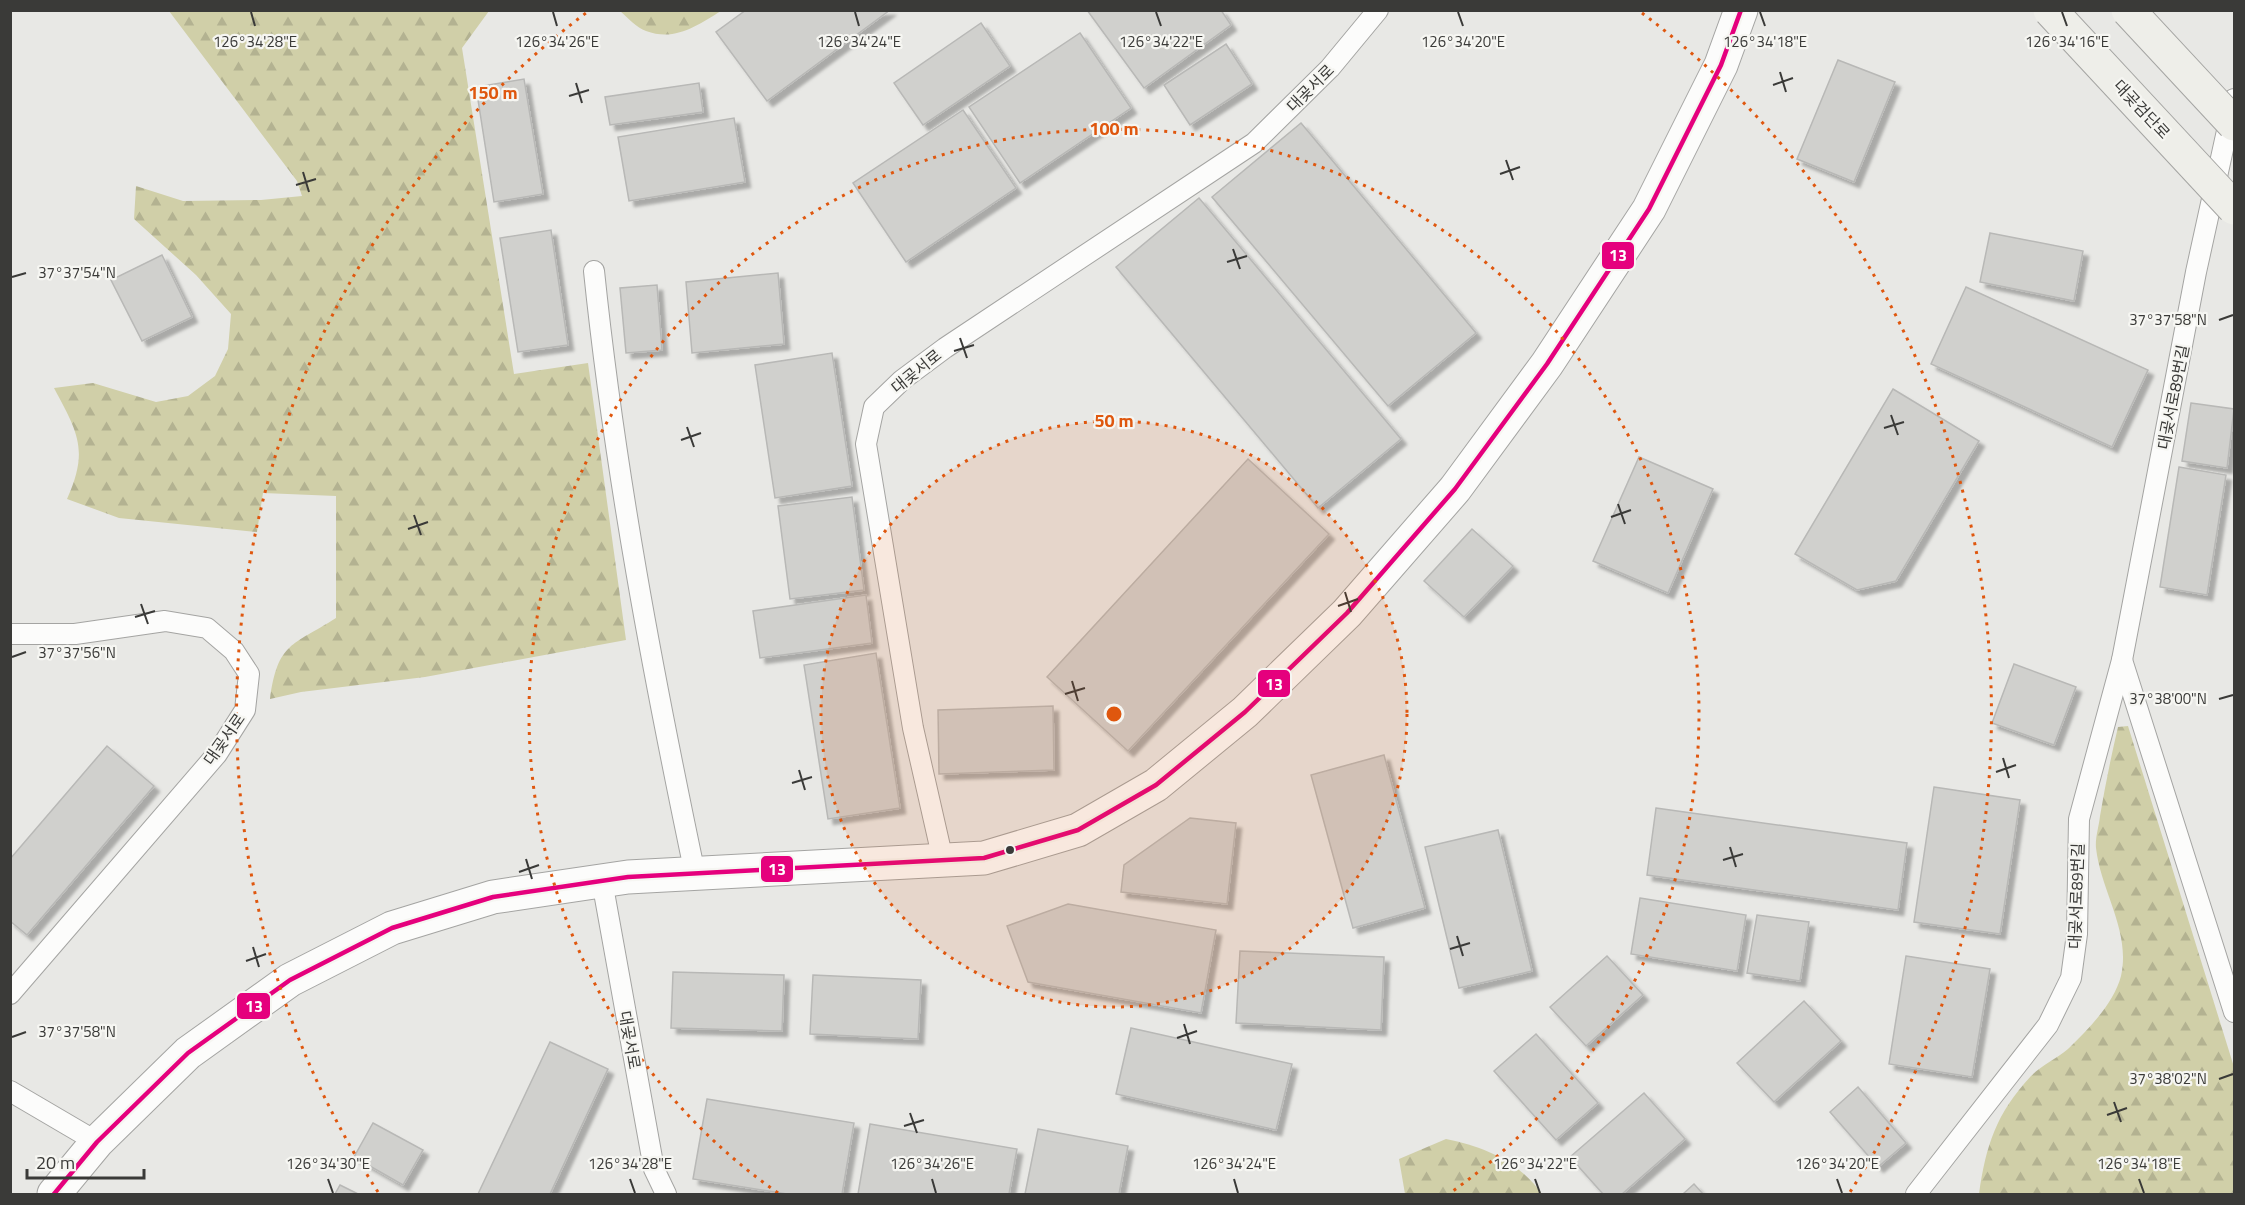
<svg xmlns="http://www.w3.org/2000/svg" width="2245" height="1205" viewBox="0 0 2245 1205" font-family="'Titillium Web','Noto Sans KR',sans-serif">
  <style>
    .forest { fill: url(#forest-firs) }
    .building { fill: #d0d0cd; stroke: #b8b8b6; stroke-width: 1.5; filter: url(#shadow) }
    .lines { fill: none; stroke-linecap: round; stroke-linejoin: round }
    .service-casing { stroke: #a4a4a2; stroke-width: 22 }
    .tertiary-casing { stroke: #a4a4a2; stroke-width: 35 }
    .service { stroke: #fcfcfb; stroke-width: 20 }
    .tertiary { stroke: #fcfcfb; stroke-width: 33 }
    .secondary-bridge-casing { stroke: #a4a4a2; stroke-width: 35; stroke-linecap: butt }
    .secondary-bridge { stroke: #eeeee9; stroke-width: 33 }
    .bus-1-casing { stroke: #f6f6f2; stroke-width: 9 }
    .bus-1 { stroke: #e5007d; stroke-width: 4.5 }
    .ticks { fill: none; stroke: #3a3a38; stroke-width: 2 }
    .ring { fill: none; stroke: #df570e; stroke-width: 3; stroke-dasharray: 3 6 }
    .bus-dot { fill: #3a3a38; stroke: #f6f6f2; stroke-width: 2 }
    .labels { text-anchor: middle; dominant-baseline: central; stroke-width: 4.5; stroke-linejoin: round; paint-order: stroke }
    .street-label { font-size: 16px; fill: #3a3a38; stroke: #f6f6f2 }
    .ticks-label { font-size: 15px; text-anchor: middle; fill: #3a3a38; stroke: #f6f6f2; stroke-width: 4.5; stroke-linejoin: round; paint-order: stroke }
    .centre { fill: #df570e; stroke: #f6f6f2; stroke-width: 3 }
    .ring-label { font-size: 18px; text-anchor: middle; font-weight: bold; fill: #df570e; stroke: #f6f6f2; stroke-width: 4.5; stroke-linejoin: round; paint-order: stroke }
    .line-badge { stroke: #f6f6f2; stroke-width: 2 }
    .badge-label { font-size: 16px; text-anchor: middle; font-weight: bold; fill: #fff }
  </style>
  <defs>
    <pattern id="forest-firs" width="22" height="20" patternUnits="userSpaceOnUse" patternTransform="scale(1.5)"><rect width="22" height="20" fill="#d0cfa8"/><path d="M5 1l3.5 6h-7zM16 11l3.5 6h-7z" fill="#b3b291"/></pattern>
    <filter id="shadow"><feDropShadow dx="5.5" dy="5.5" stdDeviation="1.5" flood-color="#0004"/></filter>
  </defs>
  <rect width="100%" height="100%" fill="#e8e8e5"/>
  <g class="forest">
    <path d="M 169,11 L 489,11 L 462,48 L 514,374 L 588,363 L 626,640 L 425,677 L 301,692 L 270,699 C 278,642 292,646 336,618 L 336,496 L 263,493 L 257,532 L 119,518 L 67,499 C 89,450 78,433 54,388 L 93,383 L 156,402 L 188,396 L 215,376 L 228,349 L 231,314 L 196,275 L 134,219 L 136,186 L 183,201 L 261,200 L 302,196 L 297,181 Z"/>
    <path d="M 620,11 L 721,11 C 698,25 675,42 646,31 C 637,28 627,17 620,11 Z"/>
    <path d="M 2128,726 L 2234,1067 L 2234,1194 L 1979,1194 C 1986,1145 1996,1114 2031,1076 C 2042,1065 2056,1059 2068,1049 C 2088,1030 2114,1003 2121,976 C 2131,931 2101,892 2096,848 C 2095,838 2099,826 2100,816 C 2105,786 2111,757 2118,727 Z"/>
    <path d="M 1446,1139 C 1485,1147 1518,1161 1542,1194 L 1405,1194 L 1399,1159 Z"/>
  </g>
  <g class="building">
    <path d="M 746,10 L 890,10 L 767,101 L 716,32 Z"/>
    <path d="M 1087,10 L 1221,10 L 1231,25 L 1144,88 Z"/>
    <path d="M 981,23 L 1010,66 L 923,125 L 894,83 Z"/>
    <path d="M 1080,33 L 1131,108 L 1020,183 L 969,107 Z"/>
    <path d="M 1226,44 L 1252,84 L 1190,125 L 1164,85 Z"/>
    <path d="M 1838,60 L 1895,82 L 1854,182 L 1797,159 Z"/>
    <path d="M 524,79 L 543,194 L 494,202 L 476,87 Z"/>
    <path d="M 699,83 L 703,112 L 610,125 L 605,97 Z"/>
    <path d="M 963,110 L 1016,188 L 906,262 L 853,183 Z"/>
    <path d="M 734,118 L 745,182 L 629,201 L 618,137 Z"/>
    <path d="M 1301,123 L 1476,333 L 1388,406 L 1212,197 Z"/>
    <path d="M 1199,198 L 1401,439 L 1318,508 L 1116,267 Z"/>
    <path d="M 551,230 L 568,345 L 518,352 L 500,238 Z"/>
    <path d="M 1990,233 L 2083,251 L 2074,301 L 1980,282 Z"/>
    <path d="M 162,255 L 192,317 L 142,341 L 111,280 Z"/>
    <path d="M 778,273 L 784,344 L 692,353 L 686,282 Z"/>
    <path d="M 657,285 L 662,350 L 626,353 L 620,288 Z"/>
    <path d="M 1966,287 L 2148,370 L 2112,447 L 1931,364 Z"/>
    <path d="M 832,353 L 852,486 L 775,498 L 755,365 Z"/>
    <path d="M 1893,389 L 1979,441 L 1896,581 L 1857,590 L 1795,554 Z"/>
    <path d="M 2191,403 L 2234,409 L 2227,468 L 2182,461 Z"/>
    <path d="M 1639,457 L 1713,489 L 1668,593 L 1593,561 Z"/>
    <path d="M 1248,459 L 1329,534 L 1128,751 L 1047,677 Z"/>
    <path d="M 2179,467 L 2226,475 L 2207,595 L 2160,587 Z"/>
    <path d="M 852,497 L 864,590 L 790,599 L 778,506 Z"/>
    <path d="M 1472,529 L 1513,566 L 1464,617 L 1424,581 Z"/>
    <path d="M 866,595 L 872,643 L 760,658 L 753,611 Z"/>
    <path d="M 876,653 L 900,808 L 828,819 L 804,665 Z"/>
    <path d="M 2014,664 L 2076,687 L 2054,745 L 1992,723 Z"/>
    <path d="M 1053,706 L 1054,770 L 939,774 L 938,710 Z"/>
    <path d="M 107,746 L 154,786 L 27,935 L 10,921 L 10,859 Z"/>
    <path d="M 1384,755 L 1425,908 L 1353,928 L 1311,775 Z"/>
    <path d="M 1934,787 L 2020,800 L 2000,934 L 1914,922 Z"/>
    <path d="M 1656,808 L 1907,843 L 1898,910 L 1647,875 Z"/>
    <path d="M 1190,818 L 1236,823 L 1227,904 L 1121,892 L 1124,865 Z"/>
    <path d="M 1498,830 L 1532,971 L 1459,988 L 1425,847 Z"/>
    <path d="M 1640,898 L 1746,915 L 1737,971 L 1631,954 Z"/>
    <path d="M 1068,904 L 1216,930 L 1201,1013 L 1028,982 L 1007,926 Z"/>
    <path d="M 1757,915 L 1809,922 L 1800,981 L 1747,973 Z"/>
    <path d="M 1240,951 L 1384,957 L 1381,1030 L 1236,1023 Z"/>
    <path d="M 1607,956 L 1643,995 L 1586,1046 L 1550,1007 Z"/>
    <path d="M 1906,956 L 1990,969 L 1972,1077 L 1889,1064 Z"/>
    <path d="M 673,972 L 784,975 L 782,1031 L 671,1028 Z"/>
    <path d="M 813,975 L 921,980 L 918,1039 L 810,1034 Z"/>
    <path d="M 1804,1001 L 1841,1041 L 1774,1102 L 1737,1063 Z"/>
    <path d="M 1131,1028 L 1292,1064 L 1276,1130 L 1116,1094 Z"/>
    <path d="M 1536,1034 L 1598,1103 L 1556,1140 L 1494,1071 Z"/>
    <path d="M 550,1042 L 608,1069 L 550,1194 L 478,1194 Z"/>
    <path d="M 1858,1087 L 1906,1143 L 1878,1167 L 1830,1112 Z"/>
    <path d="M 1644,1093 L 1685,1139 L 1622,1194 L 1603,1194 L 1570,1157 Z"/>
    <path d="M 707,1099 L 854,1123 L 842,1194 L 787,1194 L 693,1179 Z"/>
    <path d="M 373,1123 L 423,1150 L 403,1185 L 354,1157 Z"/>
    <path d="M 870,1124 L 1017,1149 L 1009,1194 L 858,1194 Z"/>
    <path d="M 1038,1129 L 1128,1146 L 1119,1194 L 1025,1194 Z"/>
    <path d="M 1694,1184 L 1703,1194 L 1683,1194 Z"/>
    <path d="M 340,1185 L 358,1194 L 335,1194 Z"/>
  </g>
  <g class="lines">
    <defs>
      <g id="service">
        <path d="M 594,271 C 615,474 653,674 695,874"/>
        <path d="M 10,634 L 75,634 L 165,621 L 207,628 L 234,651 L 249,674 L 245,710 L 217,754 L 10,994"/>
        <path d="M 2122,660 L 2234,1012"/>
        <path d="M 943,860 L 913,728 L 866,444 L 874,407 L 902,380 L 945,348 L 1254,143 L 1330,68 L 1378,10"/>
        <path d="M 602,881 L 654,1169 L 666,1194"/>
        <path d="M 10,1091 L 97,1142"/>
        <path d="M 1916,1194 L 2048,1025 L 2071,978 L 2077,934 L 2079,819 L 2122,660 L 2196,272 L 2234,99"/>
      </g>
      <path id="tertiary" d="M 54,1194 L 97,1142 L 188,1053 L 290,980 L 392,928 L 493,897 L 628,877 L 984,858 L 1078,830 L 1156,785 L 1245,712 L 1347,613 L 1455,489 L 1547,364 L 1649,209 L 1721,65 L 1741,10"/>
    </defs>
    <use href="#service" class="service-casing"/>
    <use href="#tertiary" class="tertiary-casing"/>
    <use href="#service" class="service"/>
    <use href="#tertiary" class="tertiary"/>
    <defs>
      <g id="secondary-bridge">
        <path d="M 2050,10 L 2234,208"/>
        <path d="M 2128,10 L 2234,124"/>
      </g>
    </defs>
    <use href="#secondary-bridge" class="secondary-bridge-casing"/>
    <use href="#secondary-bridge" class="secondary-bridge"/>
    <defs>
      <path id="bus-1" d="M 54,1194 L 97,1142 L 188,1053 L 290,980 L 392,928 L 493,897 L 628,877 L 984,858 L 1078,830 L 1156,785 L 1245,712 L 1347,613 L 1455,489 L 1547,364 L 1649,209 L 1721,65 L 1741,10"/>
    </defs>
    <use href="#bus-1" class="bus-1-casing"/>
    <use href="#bus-1" class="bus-1"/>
  </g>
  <path class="ticks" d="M 251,12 L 255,26M 553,12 L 557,26M 855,12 L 859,26M 1156,12 L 1161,26M 1458,12 L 1463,26M 1760,12 L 1765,26M 2062,12 L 2067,26M 1780,72 L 1786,92M 576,83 L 582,103M 1773,85 L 1793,78M 569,96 L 589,90M 1506,160 L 1513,180M 303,172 L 309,192M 1500,174 L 1520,167M 296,185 L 316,179M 1233,249 L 1240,269M 1227,262 L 1247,256M 12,277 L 26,273M 2219,320 L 2233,315M 960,338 L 967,358M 954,351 L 974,345M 1891,415 L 1898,435M 687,427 L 694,447M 1884,428 L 1904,422M 681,440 L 701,433M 1618,504 L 1625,524M 414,515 L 421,535M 1611,517 L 1631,510M 408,529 L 428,522M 1345,592 L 1351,612M 141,604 L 148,624M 1338,606 L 1358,599M 135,617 L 155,611M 12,657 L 26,652M 1072,681 L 1078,701M 1065,694 L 1085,688M 2219,699 L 2233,695M 2003,758 L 2009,778M 799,770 L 805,790M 1996,772 L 2016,765M 792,783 L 812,777M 1730,847 L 1736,867M 526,859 L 532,879M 1723,860 L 1743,854M 519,872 L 539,865M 1457,936 L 1463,956M 253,947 L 259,967M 1450,949 L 1470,943M 246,961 L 266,954M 1184,1024 L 1190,1044M 12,1037 L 26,1032M 1177,1038 L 1197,1031M 2219,1079 L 2233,1074M 2114,1102 L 2121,1122M 910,1113 L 917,1133M 2107,1115 L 2127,1108M 904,1126 L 924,1120M 328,1179 L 333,1193M 630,1179 L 635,1193M 932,1179 L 936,1193M 1234,1179 L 1238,1193M 1535,1179 L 1540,1193M 1837,1179 L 1842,1193M 2139,1179 L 2144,1193"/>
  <circle cx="1114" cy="714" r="293" fill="#df570e" fill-opacity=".12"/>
  <g class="ring">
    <circle cx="1114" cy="714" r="293"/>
    <path d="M778 1193A585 585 0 1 1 1450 1193"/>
    <path d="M378 1192A878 878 0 0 1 586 13M1642 13A878 878 0 0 1 1850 1192"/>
  </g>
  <circle class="bus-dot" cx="1010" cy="850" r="5"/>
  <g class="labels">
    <g class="street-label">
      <text transform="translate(1310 88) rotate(-45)">대곶서로</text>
      <text transform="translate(2142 109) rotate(47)">대곶검단로</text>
      <text transform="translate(916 371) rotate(-39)">대곶서로</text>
      <text transform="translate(2173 397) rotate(-79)">대곶서로89번길</text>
      <text transform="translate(224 739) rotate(-55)">대곶서로</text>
      <text transform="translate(2076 896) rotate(-88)">대곶서로89번길</text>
      <text transform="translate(630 1040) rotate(80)">대곶서로</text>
    </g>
  </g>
  <g class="ticks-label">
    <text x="255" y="47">126°34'28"E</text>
    <text x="557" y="47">126°34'26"E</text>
    <text x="859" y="47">126°34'24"E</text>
    <text x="1161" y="47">126°34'22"E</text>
    <text x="1463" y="47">126°34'20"E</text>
    <text x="1765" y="47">126°34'18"E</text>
    <text x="2067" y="47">126°34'16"E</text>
    <text x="77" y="278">37°37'54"N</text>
    <text x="2168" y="325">37°37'58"N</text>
    <text x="77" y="658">37°37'56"N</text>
    <text x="2168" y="704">37°38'00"N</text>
    <text x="77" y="1037">37°37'58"N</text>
    <text x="2168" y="1084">37°38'02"N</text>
    <text x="328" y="1169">126°34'30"E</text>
    <text x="630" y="1169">126°34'28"E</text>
    <text x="932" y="1169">126°34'26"E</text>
    <text x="1234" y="1169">126°34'24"E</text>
    <text x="1535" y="1169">126°34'22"E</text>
    <text x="1837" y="1169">126°34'20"E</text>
    <text x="2139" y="1169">126°34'18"E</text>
  </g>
  <circle cx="1114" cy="714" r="9" class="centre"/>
  <g class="ring-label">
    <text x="493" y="99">150 m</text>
    <text x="1114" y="135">100 m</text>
    <text x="1114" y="427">50 m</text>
  </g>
  <g class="line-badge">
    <rect x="1601" y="241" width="34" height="29" rx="6" fill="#e5007d"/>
    <rect x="1257" y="669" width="34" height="29" rx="6" fill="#e5007d"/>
    <rect x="760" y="855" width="34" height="28" rx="6" fill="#e5007d"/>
    <rect x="236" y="992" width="35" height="28" rx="6" fill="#e5007d"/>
  </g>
  <g class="badge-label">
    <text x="1618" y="261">13</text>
    <text x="1274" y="690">13</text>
    <text x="777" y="875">13</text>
    <text x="254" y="1012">13</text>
  </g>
  <rect width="2245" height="1205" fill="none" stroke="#3a3a38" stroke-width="24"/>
  <path d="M27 1169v9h117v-9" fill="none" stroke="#3a3a38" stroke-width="3"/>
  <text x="36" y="1169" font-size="18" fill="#3a3a38" stroke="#f6f6f2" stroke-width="4.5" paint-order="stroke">20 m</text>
</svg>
